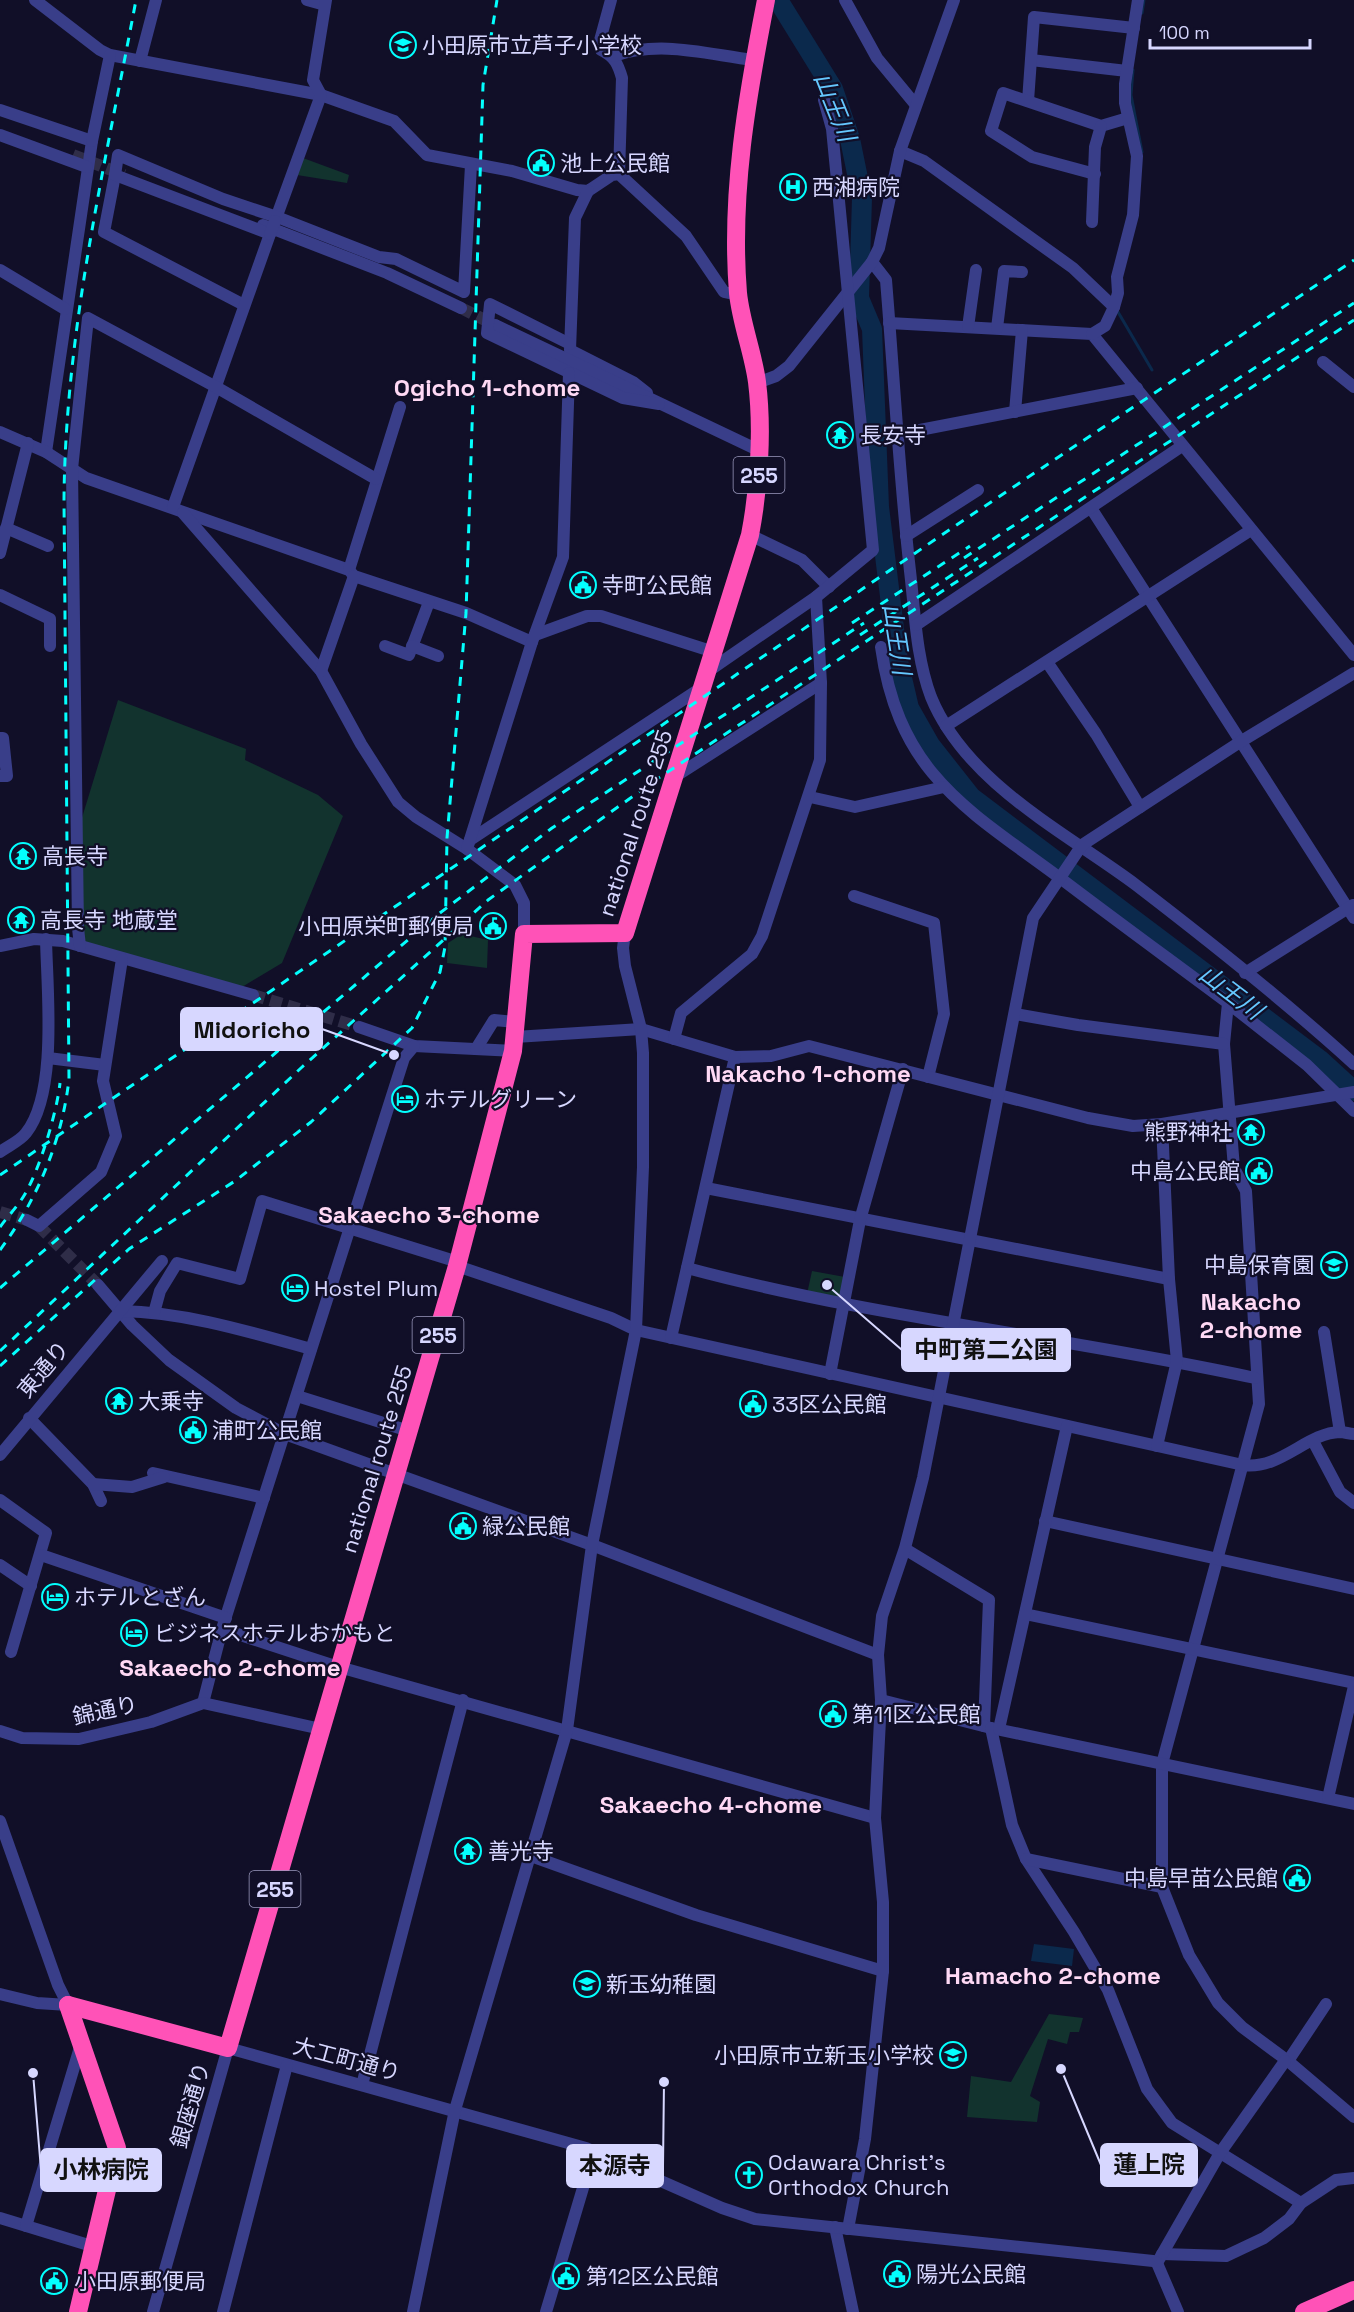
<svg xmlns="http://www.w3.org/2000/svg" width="1354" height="2312" viewBox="0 0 1354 2312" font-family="'Space Grotesk','Noto Sans JP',sans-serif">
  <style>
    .green { fill: #12332e }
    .water { fill: #0b294c }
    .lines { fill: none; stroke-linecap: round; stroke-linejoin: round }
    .stream { stroke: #0b294c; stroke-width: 3 }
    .river { stroke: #0b294c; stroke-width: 20 }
    .minor-tunnel { stroke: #2f2d48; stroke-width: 12; stroke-dasharray: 12 6; stroke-linecap: butt }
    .minor { stroke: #393e89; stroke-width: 12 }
    .highway { stroke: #ff52b7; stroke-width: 18 }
    .rail { stroke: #03fffe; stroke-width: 3; stroke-dasharray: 9 8; stroke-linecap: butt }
    .minor-bridge { stroke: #393e89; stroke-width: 12 }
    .labels { text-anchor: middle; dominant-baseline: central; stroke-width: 4.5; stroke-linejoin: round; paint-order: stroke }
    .shield { fill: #110f28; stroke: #9c9bbe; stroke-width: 1.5 }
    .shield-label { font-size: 21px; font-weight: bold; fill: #d7d7ff }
    .poi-label { font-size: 22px; fill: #d7d7ff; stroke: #110f28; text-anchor: start }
    .street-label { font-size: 22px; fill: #d7d7ff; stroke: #110f28 }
    .water-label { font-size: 24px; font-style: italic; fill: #65c8ff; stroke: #110f28 }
    .neighbourhood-label { font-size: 24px; font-weight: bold; fill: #ffd9f5; stroke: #110f28 }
    .leader { fill: none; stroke: #d7d7ff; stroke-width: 2 }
    .callout-dot { fill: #d7d7ff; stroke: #110f28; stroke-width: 2 }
    .callout { fill: #d7d7ff; stroke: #d7d7ff; stroke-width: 2 }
    .callout-label { font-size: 24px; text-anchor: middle; font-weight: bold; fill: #111 }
  </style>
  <rect width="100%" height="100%" fill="#110f28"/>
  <g class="green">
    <path d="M 303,158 L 349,175 L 347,183 L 297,175 Z"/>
    <path d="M 118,700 L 246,749 L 245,760 L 318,795 L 343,816 L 282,963 L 242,987 L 85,943 L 81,927 L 81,821 Z"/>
    <path d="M 462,934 L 488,940 L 487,968 L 447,963 L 448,943 Z"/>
    <path d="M 812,1271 L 845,1277 L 842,1299 L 807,1294 Z"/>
    <path d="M 1049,2014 L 1083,2018 L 1079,2032 L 1070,2032 L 1067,2044 L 1048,2039 L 1030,2096 L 1040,2102 L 1037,2122 L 967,2117 L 971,2076 L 1011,2082 Z"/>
  </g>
  <path class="water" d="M 1034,1944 L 1074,1949 L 1072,1966 L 1031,1961 Z"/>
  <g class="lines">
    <g class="stream">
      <path d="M 1142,13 L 1144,0"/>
      <path d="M 1133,70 L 1131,95 L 1142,152"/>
      <path d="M 1118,312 L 1152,370"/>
    </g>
    <path class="river" d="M 778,0 L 833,89 L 850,139 L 862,198 L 859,298 L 872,329 L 879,507 L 898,661 L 909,708 L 930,745 L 971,797 L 1320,1060 L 1354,1091"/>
    <g class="minor-tunnel">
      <path d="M 73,155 L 124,175"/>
      <path d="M 461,308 L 495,325"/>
      <path d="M 253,995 L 359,1027"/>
      <path d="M 0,1212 L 27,1220"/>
      <path d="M 39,1226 L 98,1285"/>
    </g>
    <g class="minor">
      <path d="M 35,0 L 100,50 L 110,55 L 321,95 L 394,121 L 427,155 L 512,171 L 577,190 L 588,191 L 612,175 L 619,174 L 686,236 L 724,292 L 738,295"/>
      <path d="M 307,0 L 325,5"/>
      <path d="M 611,0 L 599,44 L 601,50 C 615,57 618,64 622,78 L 619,174"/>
      <path d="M 845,0 L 877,58 L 915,104"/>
      <path d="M 613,56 C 661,40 705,54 754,60"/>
      <path d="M 1031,60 L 1127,71"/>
      <path d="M 140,61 L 156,0"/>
      <path d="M 1028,101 L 1034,17 L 1134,28"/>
      <path d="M 0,110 L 92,141 L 46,452"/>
      <path d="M 0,135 L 87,167"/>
      <path d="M 92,141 L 110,55"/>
      <path d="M 900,151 L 924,161 L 1073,268 L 1114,307"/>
      <path d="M 1095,174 L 1032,157 L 991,131 L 1003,93 L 1101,126 L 1128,118"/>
      <path d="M 115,175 L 104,232 L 244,305"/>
      <path d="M 588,191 L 575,218 L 570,350 L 633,382 L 647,393"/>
      <path d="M 275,221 L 321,95 L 313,80 L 326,0"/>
      <path d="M 1092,222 L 1095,147 L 1101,126"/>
      <path d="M 263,225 L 387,273 L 461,308"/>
      <path d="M 872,262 L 886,280 C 894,377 899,474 910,571 C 915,613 916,657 931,697 C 966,783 1065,832 1136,885 C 1209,941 1286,1002 1354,1064"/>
      <path d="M 0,270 L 65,309"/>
      <path d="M 889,323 L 1092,334 L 1354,655"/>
      <path d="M 495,325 L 758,450"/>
      <path d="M 968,327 L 976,270"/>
      <path d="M 997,328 L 1004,271 L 1022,272"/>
      <path d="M 1092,334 L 1105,326 L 1114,307 L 1118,293 L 1117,277 L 1133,215 L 1137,156 L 1125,103 L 1125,84 L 1138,0"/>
      <path d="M 570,344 L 490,304 L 487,333 L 623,398 L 659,404"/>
      <path d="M 1323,362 L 1354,387"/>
      <path d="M 757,383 L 776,376 L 789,366 L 872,262 L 879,248 L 900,151 L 954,0"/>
      <path d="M 1015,412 L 1022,330"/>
      <path d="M 0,432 L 46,452 L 86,478 L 349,570 L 354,576 L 466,613 L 532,642"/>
      <path d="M 899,434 L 1137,388"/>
      <path d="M 173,507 L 270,234 L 115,175 L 118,155 L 223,199 L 277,217 L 379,257 L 396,259 L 464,292 L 471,165"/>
      <path d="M 1091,508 L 1354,918"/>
      <path d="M 183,513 L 321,671 L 361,744 L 398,802 L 416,817 L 467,849 L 515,885 L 524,903 L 524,934"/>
      <path d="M 6,528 L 48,546"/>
      <path d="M 750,535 L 802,560 L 829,587"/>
      <path d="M 906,536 L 978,490"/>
      <path d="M 0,553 L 28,443"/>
      <path d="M 349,570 L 400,407"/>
      <path d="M 0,595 L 50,619 L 50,646"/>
      <path d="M 916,625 L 1182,446"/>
      <path d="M 535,635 L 587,616 L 601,616 L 714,652"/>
      <path d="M 385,646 L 409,655 L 429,602"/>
      <path d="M 412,646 L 438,656"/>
      <path d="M 881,647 C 899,776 969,810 1064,881 C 1118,922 1173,962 1228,1003 L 1224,1044 L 1234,1168 L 1246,1191 L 1259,1404 L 1162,1764 L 1162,1887 L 1189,1955 L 1218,2003 L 1242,2027 L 1288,2061 L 1354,2117"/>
      <path d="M 1047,662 L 1096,734 L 1140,807"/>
      <path d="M 710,670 L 816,597 L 873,550 L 832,129 L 824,100"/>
      <path d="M 321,671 L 354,576"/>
      <path d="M 946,726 L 1251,530"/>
      <path d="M 0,738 L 3,738 L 7,776 L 0,776"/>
      <path d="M 676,776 L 821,683"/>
      <path d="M 810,797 L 855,807 L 944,787"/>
      <path d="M 470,840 L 704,686"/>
      <path d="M 467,849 L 532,642 L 563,557 L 569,373"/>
      <path d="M 854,896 L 934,923 L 944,1014 L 928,1077"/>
      <path d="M 0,946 L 34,939 L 63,941 L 253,995"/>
      <path d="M 80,946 L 78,928 L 72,469 L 88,318 L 216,387 L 376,479"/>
      <path d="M 1245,973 L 1353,905"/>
      <path d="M 1228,1003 L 1307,1065 L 1354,1111"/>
      <path d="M 1015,1014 L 1078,1025 L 1224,1044"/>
      <path d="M 359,1027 L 414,1046 L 513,1051"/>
      <path d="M 515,1037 L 641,1029 L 735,1057 L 771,1056 L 809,1046 L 1088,1118 L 1133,1126 L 1162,1124 L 1354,1092"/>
      <path d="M 674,1039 L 681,1013 L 752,954 L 762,936 L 820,760 L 821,683 L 816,597"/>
      <path d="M 414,1046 L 404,1058 L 222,1629 L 332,1665 L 875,1818"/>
      <path d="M 476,1049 L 494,1020 L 516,1022"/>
      <path d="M 48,1058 L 105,1065"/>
      <path d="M 0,1152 C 8,1146 20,1141 26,1133 C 58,1093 47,990 46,939"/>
      <path d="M 706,1188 L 1169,1279"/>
      <path d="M 27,1220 L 39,1226 L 101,1172 L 116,1136 L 103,1081 L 122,959"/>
      <path d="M 457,1266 L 611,1318 L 636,1330 L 1243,1465 C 1281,1470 1306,1433 1340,1432 C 1344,1432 1350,1434 1354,1434"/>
      <path d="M 687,1268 C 873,1318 1067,1337 1255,1378"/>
      <path d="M 98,1285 L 132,1325 L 169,1360 L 236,1408 L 285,1434 L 592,1545 L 878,1655"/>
      <path d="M 121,1311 C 185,1312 250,1332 311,1349"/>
      <path d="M 154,1313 L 160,1291 L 177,1263 L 240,1279 L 262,1201 L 458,1262"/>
      <path d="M 1324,1332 L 1340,1432"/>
      <path d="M 671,1338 L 735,1057"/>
      <path d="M 830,1374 L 860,1220 L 903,1069"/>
      <path d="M 297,1396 L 409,1431"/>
      <path d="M 29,1418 L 93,1484 L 101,1501"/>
      <path d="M 1313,1441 L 1340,1492 L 1354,1503"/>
      <path d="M 1157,1446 L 1177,1361 L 1169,1279 L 1162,1124"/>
      <path d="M 0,1455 L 162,1261"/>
      <path d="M 153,1473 L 264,1498"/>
      <path d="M 93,1484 L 132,1487 L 164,1477"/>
      <path d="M 0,1500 L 46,1533 L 11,1652"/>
      <path d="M 1045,1521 L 1354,1589"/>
      <path d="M 905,1549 L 989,1600 L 984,1726"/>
      <path d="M 41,1555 L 226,1618"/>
      <path d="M 0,1565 L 31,1586"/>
      <path d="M 1025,1614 L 1354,1683"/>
      <path d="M 881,1700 L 991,1728 L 1354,1804"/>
      <path d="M 203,1703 L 222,1629"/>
      <path d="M 991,1728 L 1012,1825 L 1026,1859 L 1074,1932 L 1108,1990 L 1147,2089 L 1172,2123 L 1301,2203"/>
      <path d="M 999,1729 L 1067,1426"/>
      <path d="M 0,1731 L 22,1738 L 79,1739 L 151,1722 L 203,1703 L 321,1729"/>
      <path d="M 1328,1798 L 1354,1686"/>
      <path d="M 0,1821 L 58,1985 L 68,2005"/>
      <path d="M 531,1856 L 696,1915 L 883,1971"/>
      <path d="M 1026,1859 L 1162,1887"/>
      <path d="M 0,1994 L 37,2003 L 68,2005"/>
      <path d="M 1288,2061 L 1326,2004"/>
      <path d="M 362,2085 L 463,1700"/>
      <path d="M 0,2218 L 95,2247"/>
      <path d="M 26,2226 L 81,2044"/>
      <path d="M 835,2227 L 853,2312"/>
      <path d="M 848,2229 L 865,2139 L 883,1971 L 883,1902 L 875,1818 L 881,1700 L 878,1655 L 882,1616 L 905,1548 L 923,1478 L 1033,918 L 1082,845 L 1240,742 L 1354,673"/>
      <path d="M 1162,2254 L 1226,2256 L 1264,2238 L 1289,2219 L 1301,2203 L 1336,2180 L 1354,2178"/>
      <path d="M 1157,2263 L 1220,2153 L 1285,2061"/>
      <path d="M 153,2312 L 228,2048 L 586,2148 L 722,2208 L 755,2219 L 1153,2261 L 1157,2263 L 1178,2312"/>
      <path d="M 223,2312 L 287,2065"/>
      <path d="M 413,2312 L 455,2110 L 567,1730 L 592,1545 L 636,1330 L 643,1167 L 643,1053 L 641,1029 L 625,966 L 623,948 L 625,933"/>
      <path d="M 546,2312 L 594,2151"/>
    </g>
    <g class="highway">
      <path d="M 68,2005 L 228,2048 L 457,1266 L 513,1051 L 524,934 L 625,933 L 750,535 C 759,488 763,430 757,382 C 753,352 741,323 738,293 C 730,194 747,97 766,0"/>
      <path d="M 68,2005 L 117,2148 L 78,2312"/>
      <path d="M 1304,2312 L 1354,2290"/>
    </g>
    <g class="rail">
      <path d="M 964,558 L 1354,303"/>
      <path d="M 852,623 L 970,546"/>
      <path d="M 860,635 L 978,558"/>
      <path d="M 0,1175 L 958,524 L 1354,260"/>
      <path d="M 0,1227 C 8,1216 18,1206 25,1194 C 40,1168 57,1112 60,1083"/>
      <path d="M 0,1250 C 37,1200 62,1141 69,1079 L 64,501 C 65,331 105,166 136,0"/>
      <path d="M 0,1288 L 436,916 L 552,828 L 864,623"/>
      <path d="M 0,1351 L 301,1068 L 488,900 L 657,779 L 1354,320"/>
      <path d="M 0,1366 L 129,1249 L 235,1181 L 311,1122 L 412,1028 L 440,972 L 445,947 L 447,838 L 466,613 L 483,85 L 497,0"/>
    </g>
    <path class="minor-bridge" d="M 270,234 L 275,221"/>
  </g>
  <defs>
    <symbol id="school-ring" viewBox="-11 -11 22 22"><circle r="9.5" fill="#110f28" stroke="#03fffe" stroke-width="1.5"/><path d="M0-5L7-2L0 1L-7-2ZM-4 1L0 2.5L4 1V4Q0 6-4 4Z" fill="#03fffe"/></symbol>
    <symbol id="civic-ring" viewBox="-11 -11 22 22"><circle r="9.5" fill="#110f28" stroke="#03fffe" stroke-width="1.5"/><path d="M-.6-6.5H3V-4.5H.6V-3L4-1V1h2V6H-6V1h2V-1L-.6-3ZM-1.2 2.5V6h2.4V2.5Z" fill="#03fffe"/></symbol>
    <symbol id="hospital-ring" viewBox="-11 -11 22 22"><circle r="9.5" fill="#110f28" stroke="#03fffe" stroke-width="1.5"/><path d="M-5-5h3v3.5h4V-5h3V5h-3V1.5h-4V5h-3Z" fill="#03fffe"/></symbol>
    <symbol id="temple-ring" viewBox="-11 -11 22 22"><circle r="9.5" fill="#110f28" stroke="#03fffe" stroke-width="1.5"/><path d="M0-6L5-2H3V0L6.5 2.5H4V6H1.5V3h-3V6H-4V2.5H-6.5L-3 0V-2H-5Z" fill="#03fffe"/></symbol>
    <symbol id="hotel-ring" viewBox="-11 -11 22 22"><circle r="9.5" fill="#110f28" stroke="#03fffe" stroke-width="1.5"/><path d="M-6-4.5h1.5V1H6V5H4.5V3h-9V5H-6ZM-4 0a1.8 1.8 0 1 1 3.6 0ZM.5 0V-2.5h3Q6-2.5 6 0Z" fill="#03fffe"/></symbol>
    <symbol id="church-ring" viewBox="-11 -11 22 22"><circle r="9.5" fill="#110f28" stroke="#03fffe" stroke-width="1.5"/><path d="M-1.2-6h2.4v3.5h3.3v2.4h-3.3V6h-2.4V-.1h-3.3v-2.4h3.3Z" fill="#03fffe"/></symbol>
  </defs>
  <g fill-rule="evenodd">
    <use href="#school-ring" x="388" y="30" width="30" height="30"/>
    <use href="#civic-ring" x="526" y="148" width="30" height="30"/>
    <use href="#hospital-ring" x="778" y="172" width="30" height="30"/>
    <use href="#temple-ring" x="825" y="420" width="30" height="30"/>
    <use href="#civic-ring" x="568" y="570" width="30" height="30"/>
    <use href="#temple-ring" x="8" y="841" width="30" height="30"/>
    <use href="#temple-ring" x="6" y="905" width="30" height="30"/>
    <use href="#civic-ring" x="478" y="911" width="30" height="30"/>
    <use href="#hotel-ring" x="390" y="1084" width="30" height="30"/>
    <use href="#temple-ring" x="1236" y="1117" width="30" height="30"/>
    <use href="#civic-ring" x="1244" y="1156" width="30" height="30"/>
    <use href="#school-ring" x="1319" y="1250" width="30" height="30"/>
    <use href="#hotel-ring" x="280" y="1273" width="30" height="30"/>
    <use href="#temple-ring" x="104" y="1386" width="30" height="30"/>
    <use href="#civic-ring" x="738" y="1389" width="30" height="30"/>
    <use href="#civic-ring" x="178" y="1415" width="30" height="30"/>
    <use href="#civic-ring" x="448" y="1511" width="30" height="30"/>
    <use href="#hotel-ring" x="40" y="1582" width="30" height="30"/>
    <use href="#hotel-ring" x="119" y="1618" width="30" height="30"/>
    <use href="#civic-ring" x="818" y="1699" width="30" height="30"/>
    <use href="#temple-ring" x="453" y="1836" width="30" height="30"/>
    <use href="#civic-ring" x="1282" y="1863" width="30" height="30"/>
    <use href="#school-ring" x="572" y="1969" width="30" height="30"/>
    <use href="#school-ring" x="938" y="2040" width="30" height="30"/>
    <use href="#church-ring" x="734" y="2160" width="30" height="30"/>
    <use href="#civic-ring" x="882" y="2259" width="30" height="30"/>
    <use href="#civic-ring" x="551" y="2261" width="30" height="30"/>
    <use href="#civic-ring" x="39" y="2266" width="30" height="30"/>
  </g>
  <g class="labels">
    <g class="shield">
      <rect x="733.5" y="457" width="51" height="36" rx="4.5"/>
      <rect x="412.5" y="1317" width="51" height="36" rx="4.5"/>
      <rect x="249.5" y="1871" width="51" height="36" rx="4.5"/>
    </g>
    <g class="shield-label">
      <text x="759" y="475">255</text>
      <text x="438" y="1335">255</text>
      <text x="275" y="1889">255</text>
    </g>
    <g class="poi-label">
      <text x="422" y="45">小田原市立芦子小学校</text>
      <text x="560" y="163">池上公民館</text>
      <text x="812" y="187">西湘病院</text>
      <text x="860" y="435">長安寺</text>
      <text x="602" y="585">寺町公民館</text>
      <text x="42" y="856">高長寺</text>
      <text x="40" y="920">高長寺 地蔵堂</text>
      <text x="474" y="926" text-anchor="end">小田原栄町郵便局</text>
      <text x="424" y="1099">ホテルグリーン</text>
      <text x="1232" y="1132" text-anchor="end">熊野神社</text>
      <text x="1240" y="1171" text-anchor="end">中島公民館</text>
      <text x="1314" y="1265" text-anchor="end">中島保育園</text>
      <text x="314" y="1288">Hostel Plum</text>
      <text x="138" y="1401">大乗寺</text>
      <text x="772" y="1404">33区公民館</text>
      <text x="212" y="1430">浦町公民館</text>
      <text x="482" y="1526">緑公民館</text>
      <text x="74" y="1597">ホテルとざん</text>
      <text x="154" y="1633">ビジネスホテルおかもと</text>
      <text x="852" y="1714">第11区公民館</text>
      <text x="488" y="1851">善光寺</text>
      <text x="1278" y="1878" text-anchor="end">中島早苗公民館</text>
      <text x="606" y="1984">新玉幼稚園</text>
      <text x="934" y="2055" text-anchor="end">小田原市立新玉小学校</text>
      <text x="768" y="2162">Odawara Christ’s<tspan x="768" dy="25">Orthodox Church</tspan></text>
      <text x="916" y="2274">陽光公民館</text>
      <text x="586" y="2276">第12区公民館</text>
      <text x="74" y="2281">小田原郵便局</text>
    </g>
    <g class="street-label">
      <text transform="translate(635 823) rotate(-72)">national route 255</text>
      <text transform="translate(43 1369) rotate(-50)">東通り</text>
      <text transform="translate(376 1459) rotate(-73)">national route 255</text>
      <text transform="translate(105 1710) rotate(-12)">錦通り</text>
      <text transform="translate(347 2059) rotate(15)">大工町通り</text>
      <text transform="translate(190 2105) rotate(-74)">銀座通り</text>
    </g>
    <g class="water-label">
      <text transform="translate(835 107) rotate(68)">山王川</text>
      <text transform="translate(897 639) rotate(81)">山王川</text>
      <text transform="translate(1231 992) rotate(37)">山王川</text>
    </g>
    <g class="neighbourhood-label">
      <text x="487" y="387">Ogicho 1-chome</text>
      <text x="808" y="1073">Nakacho 1-chome</text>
      <text x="429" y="1214">Sakaecho 3-chome</text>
      <text x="1251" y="1301">Nakacho<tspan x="1251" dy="28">2-chome</tspan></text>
      <text x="230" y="1667">Sakaecho 2-chome</text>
      <text x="711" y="1804">Sakaecho 4-chome</text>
      <text x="1053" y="1975">Hamacho 2-chome</text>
    </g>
  </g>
  <path class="leader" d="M394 1055L322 1029M827 1285L902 1350M1061 2069L1101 2165M664 2082L663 2166M33 2073L41 2170"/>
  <g class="callout-dot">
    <circle cx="394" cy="1055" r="6"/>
    <circle cx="827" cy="1285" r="6"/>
    <circle cx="1061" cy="2069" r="6"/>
    <circle cx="664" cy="2082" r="6"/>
    <circle cx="33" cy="2073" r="6"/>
  </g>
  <g class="callout">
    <rect x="181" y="1008" width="141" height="42" rx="6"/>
    <rect x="902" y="1329" width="168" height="42" rx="6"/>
    <rect x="1101" y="2144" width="96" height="42" rx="6"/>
    <rect x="567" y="2145" width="96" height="42" rx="6"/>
    <rect x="41" y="2149" width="120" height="42" rx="6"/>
  </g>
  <g class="callout-label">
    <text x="252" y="1038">Midoricho</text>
    <text x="986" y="1358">中町第二公園</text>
    <text x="1149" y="2173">蓮上院</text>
    <text x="615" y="2174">本源寺</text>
    <text x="101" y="2178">小林病院</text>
  </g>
  <path d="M1150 39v9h160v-9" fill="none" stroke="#d7d7ff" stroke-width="3"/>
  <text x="1159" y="39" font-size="18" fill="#d7d7ff" stroke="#110f28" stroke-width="4.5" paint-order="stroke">100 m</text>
</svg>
